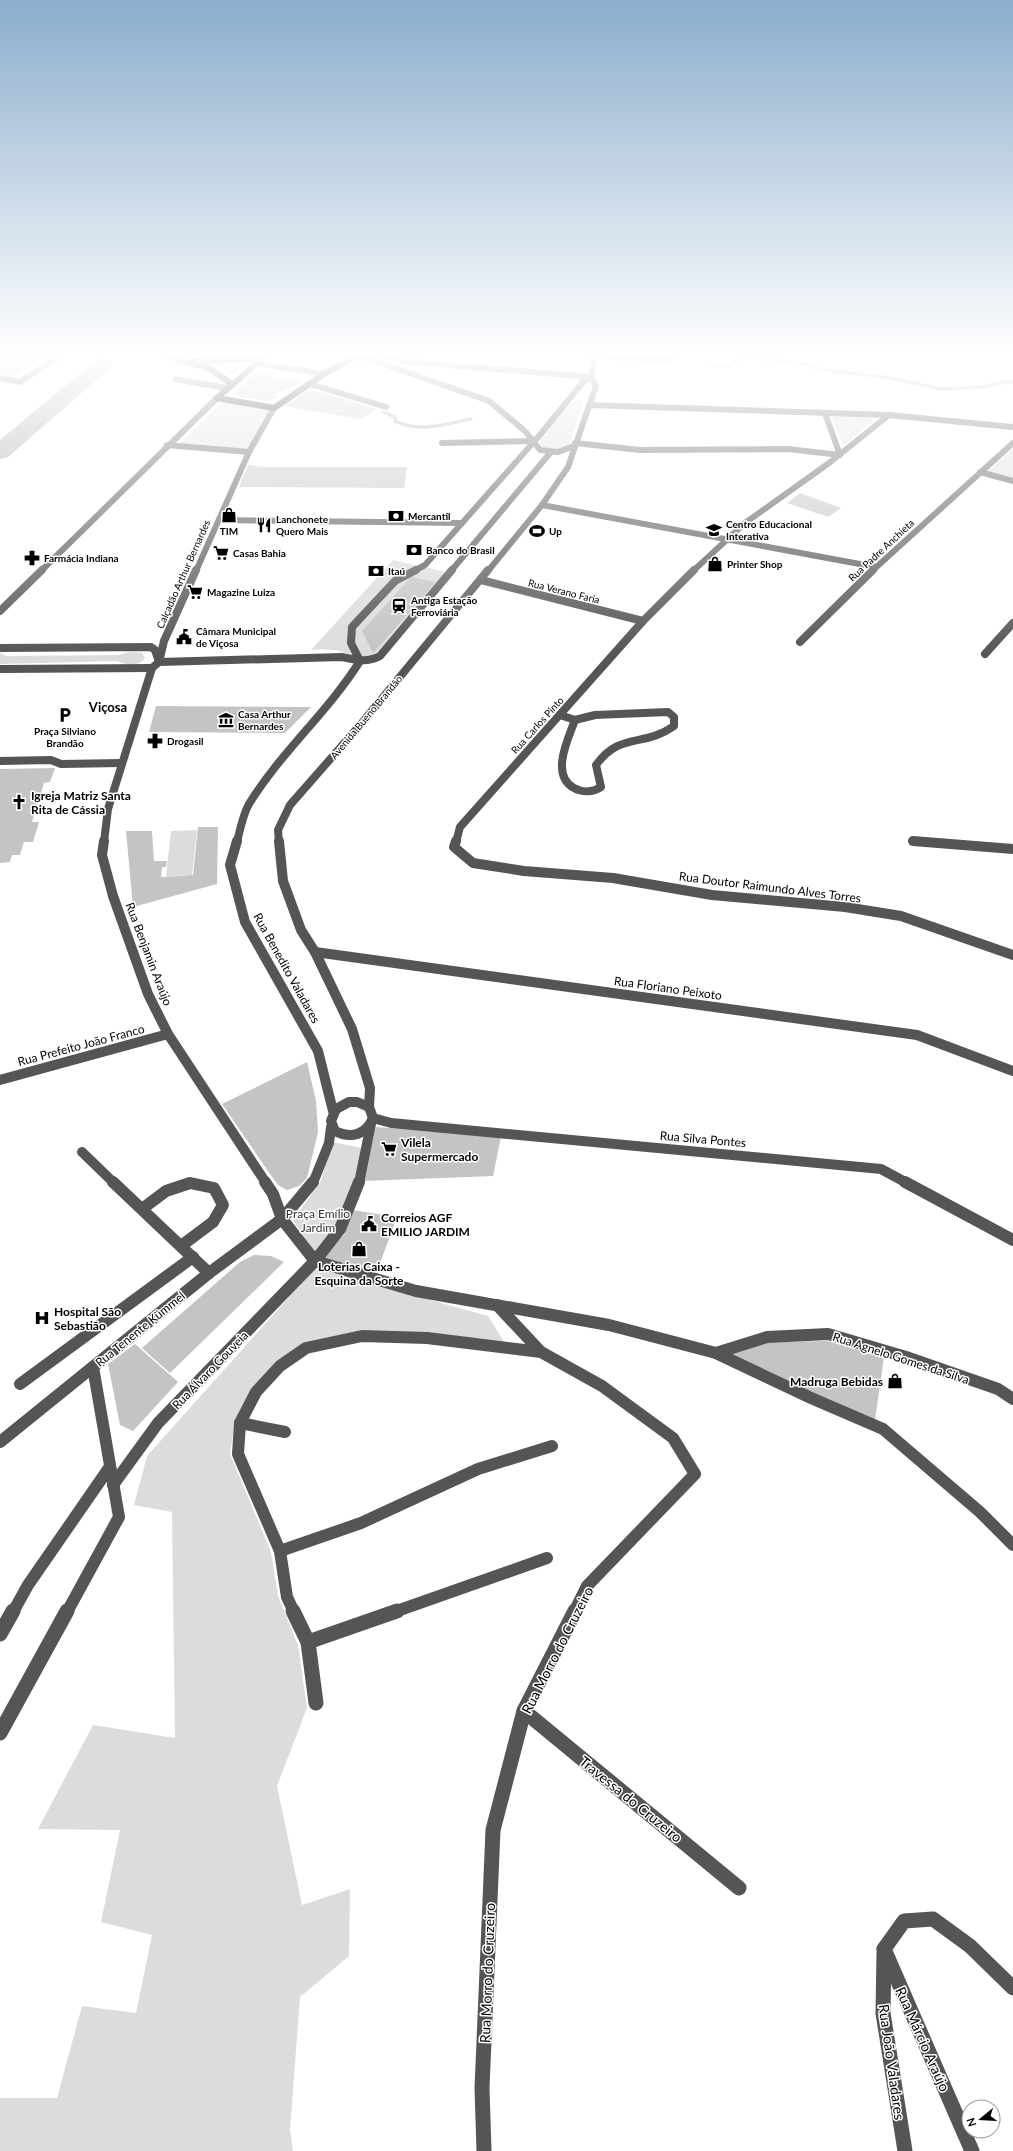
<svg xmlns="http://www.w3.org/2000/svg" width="1013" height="2151" viewBox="0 0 1013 2151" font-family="Lato,sans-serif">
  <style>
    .green { fill: #dcdcdc }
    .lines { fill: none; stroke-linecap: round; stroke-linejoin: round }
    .stream { stroke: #a3a3a3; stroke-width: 3.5 }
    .river { fill: #a3a3a3; fill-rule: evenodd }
    .building { fill: #c4c4c4 }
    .major-casing { stroke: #dbdbdb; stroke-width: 7 }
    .minor-far4 { stroke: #555; stroke-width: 6 }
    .minor-far3 { stroke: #555; stroke-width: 8 }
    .minor-far2 { stroke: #555; stroke-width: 10 }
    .minor-far1 { stroke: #555; stroke-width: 12 }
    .minor { stroke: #555; stroke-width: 15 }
    .major { stroke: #000; stroke-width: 6 }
    .labels { text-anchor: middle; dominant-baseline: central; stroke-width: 3; stroke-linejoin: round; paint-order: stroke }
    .far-poi-label { font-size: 10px; font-weight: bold; fill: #000; stroke: #fff; text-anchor: start }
    .far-street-label { font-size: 10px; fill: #000; stroke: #fff }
    .poi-label { font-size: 12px; font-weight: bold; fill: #000; stroke: #fff; text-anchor: start }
    .street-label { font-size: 12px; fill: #000; stroke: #fff }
    .park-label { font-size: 12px; fill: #333; stroke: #fff }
    .far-district-label { font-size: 13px; font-weight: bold; fill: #000; stroke: #fff }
    .near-street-label { font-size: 14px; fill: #000; stroke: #fff }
  </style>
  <rect width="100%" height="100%" fill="#fff"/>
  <g class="green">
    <path d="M 191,361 L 219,364 L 247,364 L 234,375 L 220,368 Z"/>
    <path d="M 582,398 L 583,401 L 570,444 C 560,449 550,453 540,445 L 540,441 C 548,432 570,398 582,398 Z"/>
    <path d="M 225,400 L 273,409 L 248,451 L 176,446 Z"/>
    <path d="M 831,416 L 868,417 L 874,420 L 844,445 Z"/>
    <path d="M 1013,449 L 1013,479 L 987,472 Z"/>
    <path d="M 393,560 L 450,573 L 379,656 L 360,660 C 344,650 329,648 311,650 Z"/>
    <path d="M 129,652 L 142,653 L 145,658 C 138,667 126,665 117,661 L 0,664 L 0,653 L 6,656 L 119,655 Z"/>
    <path d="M 197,830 L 192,875 L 166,876 L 171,831 Z"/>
    <path d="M 332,1142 L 362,1148 L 356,1179 L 336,1229 L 316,1254 L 293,1220 L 321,1181 Z"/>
    <path d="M 315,1268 L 488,1316 L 504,1342 L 364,1331 L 305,1344 L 255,1386 L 235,1420 L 230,1454 L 271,1552 L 278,1596 L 298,1645 L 307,1708 L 277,1786 L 302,1905 L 350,1889 L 349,1956 L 300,1997 L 290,2130 L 293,2151 L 0,2151 L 0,2098 L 57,2098 L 82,2006 L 136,2013 L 152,1935 L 101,1922 L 120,1830 L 38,1829 L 93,1725 L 175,1738 L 172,1512 L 134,1505 L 147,1456 Z"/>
  </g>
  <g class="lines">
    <g class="stream">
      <path d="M 711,365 L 728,366 L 742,357 L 798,363 L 824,370 L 885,377 L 941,389 L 985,387 L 1003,382 L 1013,382"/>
      <path d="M 384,412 L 395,417 L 395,421 C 417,433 448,424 471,419"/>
    </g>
    <path class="river" d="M 102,359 L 109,361 L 112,365 L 109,369 L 8,457 L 0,459 L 0,440 L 95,361 Z"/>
  </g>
  <g class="building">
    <path d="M 0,355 L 47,355 L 14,377 L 0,374 Z"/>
    <path d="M 257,371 L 276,374 L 272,377 L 303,382 L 276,394 L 277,398 L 269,401 L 237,396 L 234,393 Z"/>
    <path d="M 310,389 L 376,409 L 361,419 L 284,406 Z"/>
    <path d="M 248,465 L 265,467 L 407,467 L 404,488 L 239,487 Z"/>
    <path d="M 800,493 L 841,508 L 828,517 L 787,503 Z"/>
    <path d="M 411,577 L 436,582 L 373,653 L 362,631 Z"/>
    <path d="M 156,706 L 311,707 L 285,733 L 149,732 Z"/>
    <path d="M 55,768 L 50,782 L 44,783 L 32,822 L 39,822 L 33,842 L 24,842 L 20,855 L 12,855 L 10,862 L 0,863 L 0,769 Z"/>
    <path d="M 198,827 L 218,827 L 217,884 L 133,907 L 126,831 L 152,831 L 154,861 L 167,861 L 166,867 L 162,867 L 161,877 L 193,875 Z"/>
    <path d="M 307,1062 L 316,1101 L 318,1132 L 307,1178 L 299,1186 L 287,1190 L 278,1185 L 270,1174 L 222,1104 Z"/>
    <path d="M 376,1127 L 501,1137 L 493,1176 L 363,1181 Z"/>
    <path d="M 352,1210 L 397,1217 L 375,1277 L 322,1258 L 344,1235 Z"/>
    <path d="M 254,1255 L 271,1256 L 284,1262 L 170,1373 L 142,1348 L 240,1262 Z"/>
    <path d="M 827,1341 L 884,1357 L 875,1420 L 812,1394 L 731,1354 L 768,1342 Z"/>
    <path d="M 135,1344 L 178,1382 L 133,1431 L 120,1425 L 108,1364 Z"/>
  </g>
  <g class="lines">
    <defs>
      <g id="major">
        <path d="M 163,355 L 209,368 L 232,384"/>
        <path d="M 194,361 L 248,359 L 264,355"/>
        <path d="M 217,398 L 274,408 L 324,374 L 358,355"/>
        <path d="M 217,398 L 265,356"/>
      </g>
    </defs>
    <use href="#major" class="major-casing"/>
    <g class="minor-far4">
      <path d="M 358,355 L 489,401 L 525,431 L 540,450 L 558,452 L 574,446"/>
      <path d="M 380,355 L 401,361 L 591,377"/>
      <path d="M 595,356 L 670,360"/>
      <path d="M 257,363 L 324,374"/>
      <path d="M 0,378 L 20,382 L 61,355"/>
      <path d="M 175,379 L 227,388"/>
      <path d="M 310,384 L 386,407"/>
      <path d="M 589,405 L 889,415 L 1013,427"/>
      <path d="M 442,443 L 534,441"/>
      <path d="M 575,443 L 640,450 L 788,449 L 840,455 L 825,413"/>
      <path d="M 167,445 L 249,452 L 274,408"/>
      <path d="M 980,472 L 1013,481"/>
      <path d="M 542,505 L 876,567"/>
      <path d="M 219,520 L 462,523"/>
      <path d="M 41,571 L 217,398"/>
      <path d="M 196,571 L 249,452"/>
      <path d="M 414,571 L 425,565 L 539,436 L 583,382 L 591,377"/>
      <path d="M 451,571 L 551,452"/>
      <path d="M 488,571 L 542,505 L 568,467 L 596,386 L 591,377 L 595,355"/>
      <path d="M 693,571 L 745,523 L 829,463 L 889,415"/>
      <path d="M 872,571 L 1013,443"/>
    </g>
    <g class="minor-far3">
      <path d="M 481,580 L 643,621"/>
      <path d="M 0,611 L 42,570"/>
      <path d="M 800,642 L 873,570"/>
      <path d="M 0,648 L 151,647 L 155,650 L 159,662"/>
      <path d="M 985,654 L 1013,623"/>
      <path d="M 360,661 L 351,643 L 352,627 L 395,581 L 416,570"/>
      <path d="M 159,662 L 164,641 L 196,570"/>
      <path d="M 0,669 L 152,668"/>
      <path d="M 668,712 L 674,717 L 674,726 C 643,748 621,731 596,765 L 601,787 C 593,792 583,793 574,788 C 550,775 568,739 575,720 L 595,715 Z"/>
      <path d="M 560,715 L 575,720"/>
      <path d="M 0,761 L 51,760 L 61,764 L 121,763"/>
      <path d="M 913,841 L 924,842"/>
      <path d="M 104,842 L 108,809 L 152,668 L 159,662 L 342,657 C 356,660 367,663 380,656 L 452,570"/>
      <path d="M 237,842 C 240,830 243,814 249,804 C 281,752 328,712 360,661"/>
      <path d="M 279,842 L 278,830 L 290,805 L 361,724 L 488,570"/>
      <path d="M 456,842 L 460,827 L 643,621 L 694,570"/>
    </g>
    <g class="minor-far2">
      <path d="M 104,841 L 102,855 L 113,896 L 148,994 L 168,1034 L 266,1183"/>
      <path d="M 237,841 L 230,865 L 245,922 L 318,1051 L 333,1111"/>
      <path d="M 279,841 L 283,881 L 301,930 L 315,952 L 352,1029 L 370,1088 L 369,1107"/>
      <path d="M 456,841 L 454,847 L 473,863 L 524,871 L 613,878 L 712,895 L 845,907 L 901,916 L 1013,955"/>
      <path d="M 913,841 L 1013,849"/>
      <path d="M 315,952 L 917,1035 L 1013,1071"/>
      <path d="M 0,1080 L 168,1034"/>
      <path d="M 349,1102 L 357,1102 L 369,1107 L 373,1118 C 366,1135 351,1139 335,1131 L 331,1121 L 336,1109 Z"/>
      <path d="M 373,1118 L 391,1123 L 881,1169 L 907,1183"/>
      <path d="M 82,1152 L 114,1183"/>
      <path d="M 313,1183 L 329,1143 L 331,1127"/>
      <path d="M 359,1183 L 371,1124"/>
    </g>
    <g class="minor-far1">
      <path d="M 113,1182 L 209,1273"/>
      <path d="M 265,1182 L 273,1194 L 282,1219 L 315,1261"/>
      <path d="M 905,1182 L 1013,1240"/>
      <path d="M 142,1209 L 166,1191 L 190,1183 L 214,1188 L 223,1205 L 213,1222 L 181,1246"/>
      <path d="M 315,1261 L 416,1291 L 609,1325 L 716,1353 L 811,1398 L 883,1429 L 980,1512 L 1013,1545"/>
      <path d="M 497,1305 L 541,1352 L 602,1386 L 673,1438 L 695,1474 L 587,1586 L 574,1612"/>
      <path d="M 716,1353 L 767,1337 L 828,1334 L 906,1357 L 998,1389 L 1013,1399"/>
      <path d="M 20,1384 L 193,1257"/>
      <path d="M 240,1423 L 285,1432"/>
      <path d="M 0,1442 L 209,1273 L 282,1219 L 313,1182"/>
      <path d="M 113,1485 L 158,1423 L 315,1261 L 340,1229 L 359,1182"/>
      <path d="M 280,1551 L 361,1523 L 478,1469 L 552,1446"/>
      <path d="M 13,1612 L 28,1585 L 109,1468"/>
      <path d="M 67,1612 L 119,1517 L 93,1367"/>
      <path d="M 294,1612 L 287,1597 L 280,1551 L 238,1454 L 240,1423 L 256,1392 L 280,1366 L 306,1348 L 362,1336 L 427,1338 L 541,1352"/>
      <path d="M 394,1612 L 547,1558"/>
    </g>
    <g class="minor">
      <path d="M 293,1611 L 308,1642 L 316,1703"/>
      <path d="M 0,1634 L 13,1611"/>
      <path d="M 308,1642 L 397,1611"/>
      <path d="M 524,1711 L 739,1888"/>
      <path d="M 0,1733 L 67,1611"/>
      <path d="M 884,1949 L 972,2151"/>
      <path d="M 884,1949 L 904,1921 L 933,1919 L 970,1946 L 1013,1988"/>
      <path d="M 884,1953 L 883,2013 L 905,2151"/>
      <path d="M 484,2151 L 482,2088 L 493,1830 L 524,1711 L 575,1611"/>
    </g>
    <use href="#major" class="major"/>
  </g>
  <linearGradient id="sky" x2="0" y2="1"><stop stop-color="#8cadcc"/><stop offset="0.54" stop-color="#fff"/><stop offset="1" stop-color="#fff" stop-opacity="0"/></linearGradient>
  <rect width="1013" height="656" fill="url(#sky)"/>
  <defs>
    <symbol id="shop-bare" viewBox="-9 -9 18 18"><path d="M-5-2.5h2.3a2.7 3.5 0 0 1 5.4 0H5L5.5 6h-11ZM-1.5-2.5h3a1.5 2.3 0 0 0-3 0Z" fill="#000" stroke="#fff" stroke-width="2.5" paint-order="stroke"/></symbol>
    <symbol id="bank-bare" viewBox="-9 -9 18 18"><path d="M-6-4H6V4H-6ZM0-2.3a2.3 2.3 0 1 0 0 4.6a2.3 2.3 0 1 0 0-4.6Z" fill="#000" stroke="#fff" stroke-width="2.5" paint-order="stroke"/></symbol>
    <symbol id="restaurant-bare" viewBox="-9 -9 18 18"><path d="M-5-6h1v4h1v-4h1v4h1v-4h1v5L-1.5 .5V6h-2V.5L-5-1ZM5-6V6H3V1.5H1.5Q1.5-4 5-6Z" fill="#000" stroke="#fff" stroke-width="2.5" paint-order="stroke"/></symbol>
    <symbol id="school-bare" viewBox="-9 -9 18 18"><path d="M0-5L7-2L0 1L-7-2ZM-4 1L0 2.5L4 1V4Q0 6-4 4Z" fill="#000" stroke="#fff" stroke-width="2.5" paint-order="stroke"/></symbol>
    <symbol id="stadium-bare" viewBox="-9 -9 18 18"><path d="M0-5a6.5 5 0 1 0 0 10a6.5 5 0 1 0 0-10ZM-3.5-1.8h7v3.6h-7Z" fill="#000" stroke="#fff" stroke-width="2.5" paint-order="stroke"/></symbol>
    <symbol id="supermarket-bare" viewBox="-9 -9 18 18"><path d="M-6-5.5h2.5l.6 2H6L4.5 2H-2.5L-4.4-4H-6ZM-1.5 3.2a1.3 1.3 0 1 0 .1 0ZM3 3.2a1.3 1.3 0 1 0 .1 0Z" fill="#000" stroke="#fff" stroke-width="2.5" paint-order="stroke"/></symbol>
    <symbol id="pharmacy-bare" viewBox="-9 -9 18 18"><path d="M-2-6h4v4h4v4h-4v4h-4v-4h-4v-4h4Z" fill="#000" stroke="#fff" stroke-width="2.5" paint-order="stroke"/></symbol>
    <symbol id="station-bare" viewBox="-9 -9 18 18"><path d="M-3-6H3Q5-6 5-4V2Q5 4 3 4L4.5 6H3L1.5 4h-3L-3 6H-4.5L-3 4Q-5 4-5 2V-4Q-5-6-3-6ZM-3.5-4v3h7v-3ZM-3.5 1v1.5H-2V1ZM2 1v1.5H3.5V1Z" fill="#000" stroke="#fff" stroke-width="2.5" paint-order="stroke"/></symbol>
    <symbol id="civic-bare" viewBox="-9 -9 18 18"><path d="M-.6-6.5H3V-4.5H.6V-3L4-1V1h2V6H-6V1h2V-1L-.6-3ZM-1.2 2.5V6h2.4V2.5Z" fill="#000" stroke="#fff" stroke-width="2.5" paint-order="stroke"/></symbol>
    <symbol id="parking-bare" viewBox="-9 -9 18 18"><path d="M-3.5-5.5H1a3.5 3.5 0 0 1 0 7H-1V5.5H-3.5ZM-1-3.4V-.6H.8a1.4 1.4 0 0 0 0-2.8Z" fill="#000" stroke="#fff" stroke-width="2.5" paint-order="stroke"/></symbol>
    <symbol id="museum-bare" viewBox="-9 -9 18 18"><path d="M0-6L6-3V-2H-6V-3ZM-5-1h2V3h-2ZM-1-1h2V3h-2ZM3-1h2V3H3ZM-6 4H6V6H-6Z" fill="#000" stroke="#fff" stroke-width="2.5" paint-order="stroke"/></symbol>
    <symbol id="church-bare" viewBox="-9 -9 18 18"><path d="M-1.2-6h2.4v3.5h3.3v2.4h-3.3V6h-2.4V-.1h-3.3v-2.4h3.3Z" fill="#000" stroke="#fff" stroke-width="2.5" paint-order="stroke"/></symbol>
    <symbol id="hospital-bare" viewBox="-9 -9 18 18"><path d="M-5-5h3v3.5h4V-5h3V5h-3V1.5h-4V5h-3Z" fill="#000" stroke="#fff" stroke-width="2.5" paint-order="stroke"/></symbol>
  </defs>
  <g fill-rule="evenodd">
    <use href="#shop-bare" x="218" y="504" width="22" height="22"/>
    <use href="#bank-bare" x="385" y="505" width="22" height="22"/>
    <use href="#restaurant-bare" x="253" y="514" width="22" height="22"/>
    <use href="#school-bare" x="703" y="519" width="22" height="22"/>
    <use href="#stadium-bare" x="526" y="520" width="22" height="22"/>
    <use href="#bank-bare" x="403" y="539" width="22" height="22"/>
    <use href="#supermarket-bare" x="210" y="542" width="22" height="22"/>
    <use href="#pharmacy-bare" x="21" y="547" width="22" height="22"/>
    <use href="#shop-bare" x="704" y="553" width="22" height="22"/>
    <use href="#bank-bare" x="365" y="560" width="22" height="22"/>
    <use href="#supermarket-bare" x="184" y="581" width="22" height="22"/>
    <use href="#station-bare" x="388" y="595" width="22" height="22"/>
    <use href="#civic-bare" x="173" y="626" width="22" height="22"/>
    <use href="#parking-bare" x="54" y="704" width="22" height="22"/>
    <use href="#museum-bare" x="215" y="709" width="22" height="22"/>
    <use href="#pharmacy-bare" x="144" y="730" width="22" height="22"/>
    <use href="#church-bare" x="8" y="791" width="22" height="22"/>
    <use href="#supermarket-bare" x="378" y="1138" width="22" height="22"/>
    <use href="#civic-bare" x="358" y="1213" width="22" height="22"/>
    <use href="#shop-bare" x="348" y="1238" width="22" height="22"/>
    <use href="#hospital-bare" x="31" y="1307" width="22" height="22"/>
    <use href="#shop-bare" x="884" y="1370" width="22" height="22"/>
  </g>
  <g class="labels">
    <g class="far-poi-label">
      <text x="408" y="516">Mercantil</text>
      <text x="276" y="519">Lanchonete<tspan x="276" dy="12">Quero Mais</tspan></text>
      <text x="726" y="524">Centro Educacional<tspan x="726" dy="12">Interativa</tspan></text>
      <text x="229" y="531" text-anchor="middle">TIM</text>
      <text x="549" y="531">Up</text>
      <text x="426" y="550">Banco do Brasil</text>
      <text x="233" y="553">Casas Bahia</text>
      <text x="44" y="558">Farmácia Indiana</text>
      <text x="727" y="564">Printer Shop</text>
      <text x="388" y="571">Itaú</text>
      <text x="207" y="592">Magazine Luiza</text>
      <text x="411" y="600">Antiga Estação<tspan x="411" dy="12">Ferroviária</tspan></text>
      <text x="196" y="631">Câmara Municipal<tspan x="196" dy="12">de Viçosa</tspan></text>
      <text x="238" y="714">Casa Arthur<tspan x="238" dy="12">Bernardes</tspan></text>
      <text x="65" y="731" text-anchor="middle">Praça Silviano<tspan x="65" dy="12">Brandão</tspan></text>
      <text x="167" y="741">Drogasil</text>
    </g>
    <g class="far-street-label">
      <text transform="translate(881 550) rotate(-43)">Rua Padre Anchieta</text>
      <text transform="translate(183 574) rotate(-66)">Calçadão Arthur Bernardes</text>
      <text transform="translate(564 591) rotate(14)">Rua Verano Faria</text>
      <text transform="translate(366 717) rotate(-50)">Avenida Bueno Brandão</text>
      <text transform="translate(537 725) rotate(-48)">Rua Carlos Pinto</text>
    </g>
    <g class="poi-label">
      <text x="31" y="795">Igreja Matriz Santa<tspan x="31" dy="14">Rita de Cássia</tspan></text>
      <text x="401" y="1142">Vilela<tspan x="401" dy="14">Supermercado</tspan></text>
      <text x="381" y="1217">Correios AGF<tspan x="381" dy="14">EMILIO JARDIM</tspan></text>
      <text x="359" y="1266" text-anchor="middle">Loterias Caixa -<tspan x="359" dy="14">Esquina da Sorte</tspan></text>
      <text x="54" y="1311">Hospital São<tspan x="54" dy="14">Sebastião</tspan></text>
      <text x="883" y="1381" text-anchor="end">Madruga Bebidas</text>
    </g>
    <g class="street-label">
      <text transform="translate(770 887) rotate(7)">Rua Doutor Raimundo Alves Torres</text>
      <text transform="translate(149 954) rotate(69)">Rua Benjamin Araújo</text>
      <text transform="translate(287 968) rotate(61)">Rua Benedito Valadares</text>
      <text transform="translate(668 988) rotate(8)">Rua Floriano Peixoto</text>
      <text transform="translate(81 1045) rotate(-15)">Rua Prefeito João Franco</text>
      <text transform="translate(703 1139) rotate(5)">Rua Silva Pontes</text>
      <text transform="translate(140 1329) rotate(-39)">Rua Tenente Kümmel</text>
      <text transform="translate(901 1358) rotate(18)">Rua Agnelo Gomes da Silva</text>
      <text transform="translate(210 1370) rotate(-46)">Rua Álvaro Gouveia</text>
    </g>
    <g class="park-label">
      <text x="318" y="1213">Praça Emílio<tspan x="318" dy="14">Jardim</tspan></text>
    </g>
    <g class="far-district-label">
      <text x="108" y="707">Viçosa</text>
    </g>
    <g class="near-street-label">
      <text transform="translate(557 1650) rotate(-63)">Rua Morro do Cruzeiro</text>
      <text transform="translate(631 1799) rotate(39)">Travessa do Cruzeiro</text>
      <text transform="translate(487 1973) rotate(-88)">Rua Morro do Cruzeiro</text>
      <text transform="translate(923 2039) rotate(66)">Rua Márcio Araújo</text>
      <text transform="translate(892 2062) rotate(82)">Rua João Valadares</text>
    </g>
  </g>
  <g transform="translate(981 2119) rotate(252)"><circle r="19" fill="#ffffff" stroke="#999999"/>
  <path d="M0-3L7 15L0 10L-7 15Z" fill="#000000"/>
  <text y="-6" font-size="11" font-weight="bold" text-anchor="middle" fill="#000000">N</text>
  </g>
</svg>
